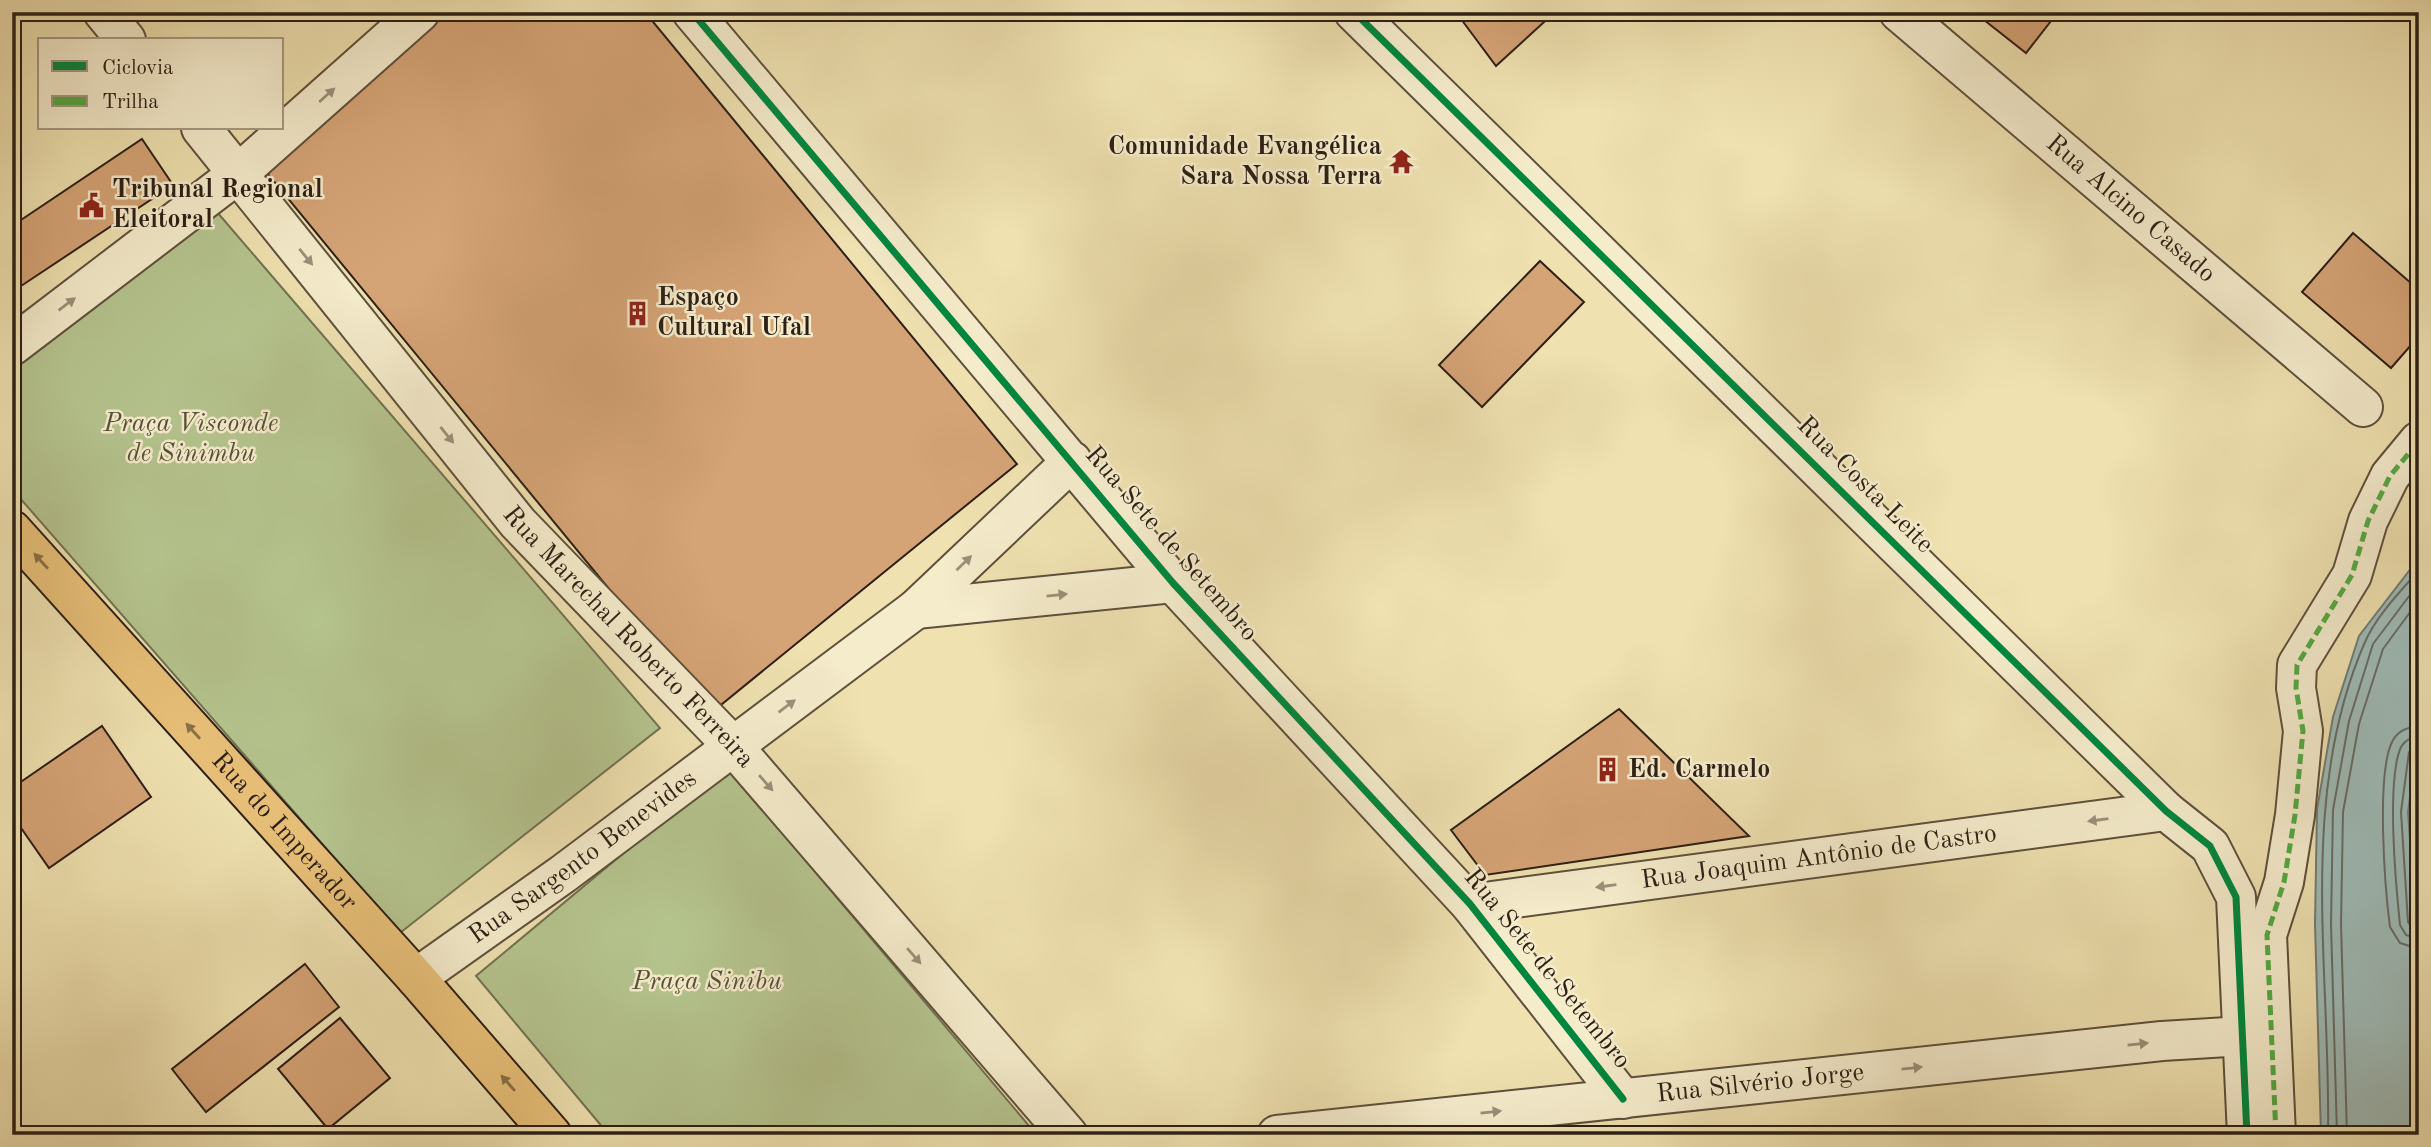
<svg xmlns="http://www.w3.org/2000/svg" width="2431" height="1147" viewBox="0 0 2431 1147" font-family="'Old Standard TT',serif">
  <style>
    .green { fill: #b5c48e; stroke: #717252; stroke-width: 2 }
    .water { fill: #9fbbb7; stroke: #717d76; stroke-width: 2 }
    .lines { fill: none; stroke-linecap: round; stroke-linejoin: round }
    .shore { stroke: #666d66; stroke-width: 2 }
    .building { fill: #d5a476; stroke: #2d1f15; stroke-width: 2 }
    .minor-casing { stroke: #5e503c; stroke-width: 42 }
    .major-casing { stroke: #2d1f15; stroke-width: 42 }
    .minor { stroke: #f5eccc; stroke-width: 38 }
    .major { stroke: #e8c078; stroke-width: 38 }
    .quiet { stroke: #54aa42; stroke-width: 5; stroke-dasharray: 10 5; stroke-linecap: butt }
    .cycleway-casing { stroke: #f5eccc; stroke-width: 11 }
    .cycleway { stroke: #00873e; stroke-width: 7 }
    .oneway { fill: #9b907a }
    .oneway2 { fill: #8a7046 }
    .labels { text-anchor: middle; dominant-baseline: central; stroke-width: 5; stroke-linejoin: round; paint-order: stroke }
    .poi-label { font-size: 26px; font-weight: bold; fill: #2d1f15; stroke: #f5eccc; text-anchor: start }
    .street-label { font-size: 26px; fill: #2d1f15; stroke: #f5eccc }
    .park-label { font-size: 26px; font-style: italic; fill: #565139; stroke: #f5eccc }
  </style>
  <rect width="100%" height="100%" fill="#efe1b0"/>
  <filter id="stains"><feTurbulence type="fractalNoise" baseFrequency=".00286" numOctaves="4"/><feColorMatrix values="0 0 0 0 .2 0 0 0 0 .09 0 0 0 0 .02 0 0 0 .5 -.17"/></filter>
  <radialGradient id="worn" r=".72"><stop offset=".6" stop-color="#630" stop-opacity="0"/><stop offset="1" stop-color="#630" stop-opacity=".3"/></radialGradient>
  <g class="green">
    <path d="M 217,212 L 660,728 L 400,933 L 12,489 L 12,363 Z"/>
    <path d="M 727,767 L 1035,1133 L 609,1135 L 476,976 Z"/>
  </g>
  <path class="water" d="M 2419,558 L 2419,730 L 2408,812 L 2419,968 L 2419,1135 L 2321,1135 L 2315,924 L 2317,809 L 2333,717 L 2359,636 Z"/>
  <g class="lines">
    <g class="shore">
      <path d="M 2419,726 C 2407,727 2397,731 2392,742 C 2376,775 2385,889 2390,927 L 2400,943 L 2419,949"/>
      <path d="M 2419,737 C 2411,737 2405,740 2401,747 C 2386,780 2396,887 2400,925 L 2406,935 L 2419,939"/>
      <path d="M 2419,746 L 2409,752 L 2401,812 L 2408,922 L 2412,928 L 2419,930"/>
      <path d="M 2328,1135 C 2331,971 2297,797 2365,642 C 2376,616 2401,591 2419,570"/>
      <path d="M 2337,1135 L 2331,924 L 2333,810 L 2349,721 L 2373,644 L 2419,583"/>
      <path d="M 2347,1135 L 2341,924 L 2343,812 L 2359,724 L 2383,649 L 2419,600"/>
    </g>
  </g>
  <g class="building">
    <path d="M 442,12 L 645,12 L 1017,464 L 711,713 L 258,162 Z"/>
    <path d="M 1469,12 L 1555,12 L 1496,66 L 1461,19 Z"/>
    <path d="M 1981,12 L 2058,12 L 2026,53 L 1979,16 Z"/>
    <path d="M 142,139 L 173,185 L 12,292 L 12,226 Z"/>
    <path d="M 2353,233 L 2419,290 L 2419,336 L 2391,368 L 2302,292 Z"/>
    <path d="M 1540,261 L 1584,302 L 1482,407 L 1439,365 Z"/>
    <path d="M 1619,709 L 1749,836 L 1485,875 L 1451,830 Z"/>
    <path d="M 102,726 L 151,797 L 49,868 L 12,815 L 12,788 Z"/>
    <path d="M 305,964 L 339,1007 L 206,1112 L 172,1069 Z"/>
    <path d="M 340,1018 L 390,1078 L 328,1129 L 278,1069 Z"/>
  </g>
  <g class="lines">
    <defs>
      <g id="minor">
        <path d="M 103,12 L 126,40"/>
        <path d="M 692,12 L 1173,583 L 1470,904 L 1623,1099"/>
        <path d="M 1354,12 L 2166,811 L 2210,846 L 2236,897 L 2247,1135"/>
        <path id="s1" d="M 1899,12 L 2363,407"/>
        <path id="s2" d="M 201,128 L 518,523 L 733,746 L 1068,1135"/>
        <path d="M 12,346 L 239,173 L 420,12"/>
        <path d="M 916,609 L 1173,583"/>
        <path id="s3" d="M 1470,904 L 2166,811"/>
        <path id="s4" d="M 416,978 L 563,874 L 916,609 L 1072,461"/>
        <path id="s5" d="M 1277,1135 L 2162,1041 L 2244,1036"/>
        <path d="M 2276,1135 L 2267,935 L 2284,882 L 2295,815 L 2303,731 L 2296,688 L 2297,665 L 2352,575 L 2368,521 L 2390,476 L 2419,441"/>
      </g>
      <g id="major">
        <path id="s6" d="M 12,530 L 416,978 L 552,1135"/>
      </g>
    </defs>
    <use href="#minor" class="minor-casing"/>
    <use href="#major" class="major-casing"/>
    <use href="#minor" class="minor"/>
    <use href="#major" class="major"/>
    <path class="quiet" d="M 2276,1135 L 2267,935 L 2284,882 L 2295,815 L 2303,731 L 2296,688 L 2297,665 L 2352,575 L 2368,521 L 2390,476 L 2419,441"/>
    <defs>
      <g id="cycleway">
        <path d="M 692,12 L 1173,583 L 1470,904 L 1623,1099"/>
        <path d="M 1354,12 L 2166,811 L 2210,846 L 2236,897 L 2247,1135"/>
      </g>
    </defs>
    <use href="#cycleway" class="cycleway-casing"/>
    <use href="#cycleway" class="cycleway"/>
  </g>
  <defs><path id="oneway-solid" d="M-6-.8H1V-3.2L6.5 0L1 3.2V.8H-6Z" transform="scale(1.75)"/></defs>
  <g class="oneway">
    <use href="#oneway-solid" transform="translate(327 95) rotate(-42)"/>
    <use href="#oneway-solid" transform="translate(306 257) rotate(51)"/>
    <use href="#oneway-solid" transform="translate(67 304) rotate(-37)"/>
    <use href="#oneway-solid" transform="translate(447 435) rotate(51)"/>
    <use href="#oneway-solid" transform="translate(964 563) rotate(-44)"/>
    <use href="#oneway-solid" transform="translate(1057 595) rotate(-6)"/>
    <use href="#oneway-solid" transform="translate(787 706) rotate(-37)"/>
    <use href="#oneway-solid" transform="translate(766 783) rotate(49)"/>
    <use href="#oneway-solid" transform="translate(2098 820) rotate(172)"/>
    <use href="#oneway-solid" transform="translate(1606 886) rotate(172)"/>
    <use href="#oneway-solid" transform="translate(914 956) rotate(49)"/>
    <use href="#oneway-solid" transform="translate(2138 1044) rotate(-6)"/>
    <use href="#oneway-solid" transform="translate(1912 1068) rotate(-6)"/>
    <use href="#oneway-solid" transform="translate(1491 1112) rotate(-6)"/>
  </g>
  <g class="oneway2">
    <use href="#oneway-solid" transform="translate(41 561) rotate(-132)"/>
    <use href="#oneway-solid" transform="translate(193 731) rotate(-132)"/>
    <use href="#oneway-solid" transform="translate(508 1083) rotate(-131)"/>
  </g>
  <defs>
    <symbol id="temple-bare" viewBox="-9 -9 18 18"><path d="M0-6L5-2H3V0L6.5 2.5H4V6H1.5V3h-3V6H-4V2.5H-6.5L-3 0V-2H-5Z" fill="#8f2418" stroke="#f5eccc" stroke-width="2.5" paint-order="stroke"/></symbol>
    <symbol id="civic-bare" viewBox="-9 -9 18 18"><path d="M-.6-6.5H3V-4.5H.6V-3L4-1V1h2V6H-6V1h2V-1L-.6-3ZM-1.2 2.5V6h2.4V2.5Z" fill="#8f2418" stroke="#f5eccc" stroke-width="2.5" paint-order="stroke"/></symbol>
    <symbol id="building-bare" viewBox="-9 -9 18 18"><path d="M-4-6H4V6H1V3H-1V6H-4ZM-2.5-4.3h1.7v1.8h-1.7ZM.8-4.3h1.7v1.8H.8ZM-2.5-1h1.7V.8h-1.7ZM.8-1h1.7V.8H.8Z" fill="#8f2418" stroke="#f5eccc" stroke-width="2.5" paint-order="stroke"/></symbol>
  </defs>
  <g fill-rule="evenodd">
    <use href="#temple-bare" x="1384" y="144" width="35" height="35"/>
    <use href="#civic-bare" x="74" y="188" width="35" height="35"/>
    <use href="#building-bare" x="620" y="296" width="35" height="35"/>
    <use href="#building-bare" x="1590" y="752" width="35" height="35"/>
  </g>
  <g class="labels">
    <g class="poi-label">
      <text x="1382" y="147" text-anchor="end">Comunidade Evangélica<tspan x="1382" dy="30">Sara Nossa Terra</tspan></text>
      <text x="112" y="190">Tribunal Regional<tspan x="112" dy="30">Eleitoral</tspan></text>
      <text x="657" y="298">Espaço<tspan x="657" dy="30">Cultural Ufal</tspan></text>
      <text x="1628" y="770">Ed. Carmelo</text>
    </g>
    <g class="street-label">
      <text stroke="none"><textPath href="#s1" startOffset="304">Rua Alcino Casado</textPath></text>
      <text transform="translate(1865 485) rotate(45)">Rua Costa Leite</text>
      <text transform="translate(1171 544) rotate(49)">Rua Sete de Setembro</text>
      <text stroke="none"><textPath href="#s2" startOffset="665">Rua Marechal Roberto Ferreira</textPath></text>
      <text stroke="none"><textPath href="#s6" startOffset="406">Rua do Imperador</textPath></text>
      <text stroke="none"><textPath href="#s4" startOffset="206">Rua Sargento Benevides</textPath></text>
      <text stroke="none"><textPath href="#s3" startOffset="352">Rua Joaquim Antônio de Castro</textPath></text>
      <text transform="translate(1547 969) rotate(51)">Rua Sete de Setembro</text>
      <text stroke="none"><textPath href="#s5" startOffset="486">Rua Silvério Jorge</textPath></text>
    </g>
    <g class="park-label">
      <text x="191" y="424">Praça Visconde<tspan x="191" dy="30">de Sinimbu</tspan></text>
      <text x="707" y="982">Praça Sinibu</text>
    </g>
  </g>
  <rect width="2431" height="1147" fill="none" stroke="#efe1b0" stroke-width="42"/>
  <rect x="14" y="14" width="2403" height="1119" fill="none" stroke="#2d1f15" stroke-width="3.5"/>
  <rect x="21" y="21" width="2389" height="1105" fill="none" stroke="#2d1f15" stroke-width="2"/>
  <rect x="38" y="38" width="245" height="91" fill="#f5eccc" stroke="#a59a83" stroke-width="2"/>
  <rect x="52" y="61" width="35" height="10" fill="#00873e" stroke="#a59a83" stroke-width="2"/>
  <text x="102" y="74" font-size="21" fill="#2d1f15">Ciclovia</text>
  <rect x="52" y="96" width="35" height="10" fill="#54aa42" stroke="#a59a83" stroke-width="2"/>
  <text x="102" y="108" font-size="21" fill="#2d1f15">Trilha</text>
  <rect width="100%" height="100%" filter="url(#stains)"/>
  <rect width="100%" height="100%" fill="url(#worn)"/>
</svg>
